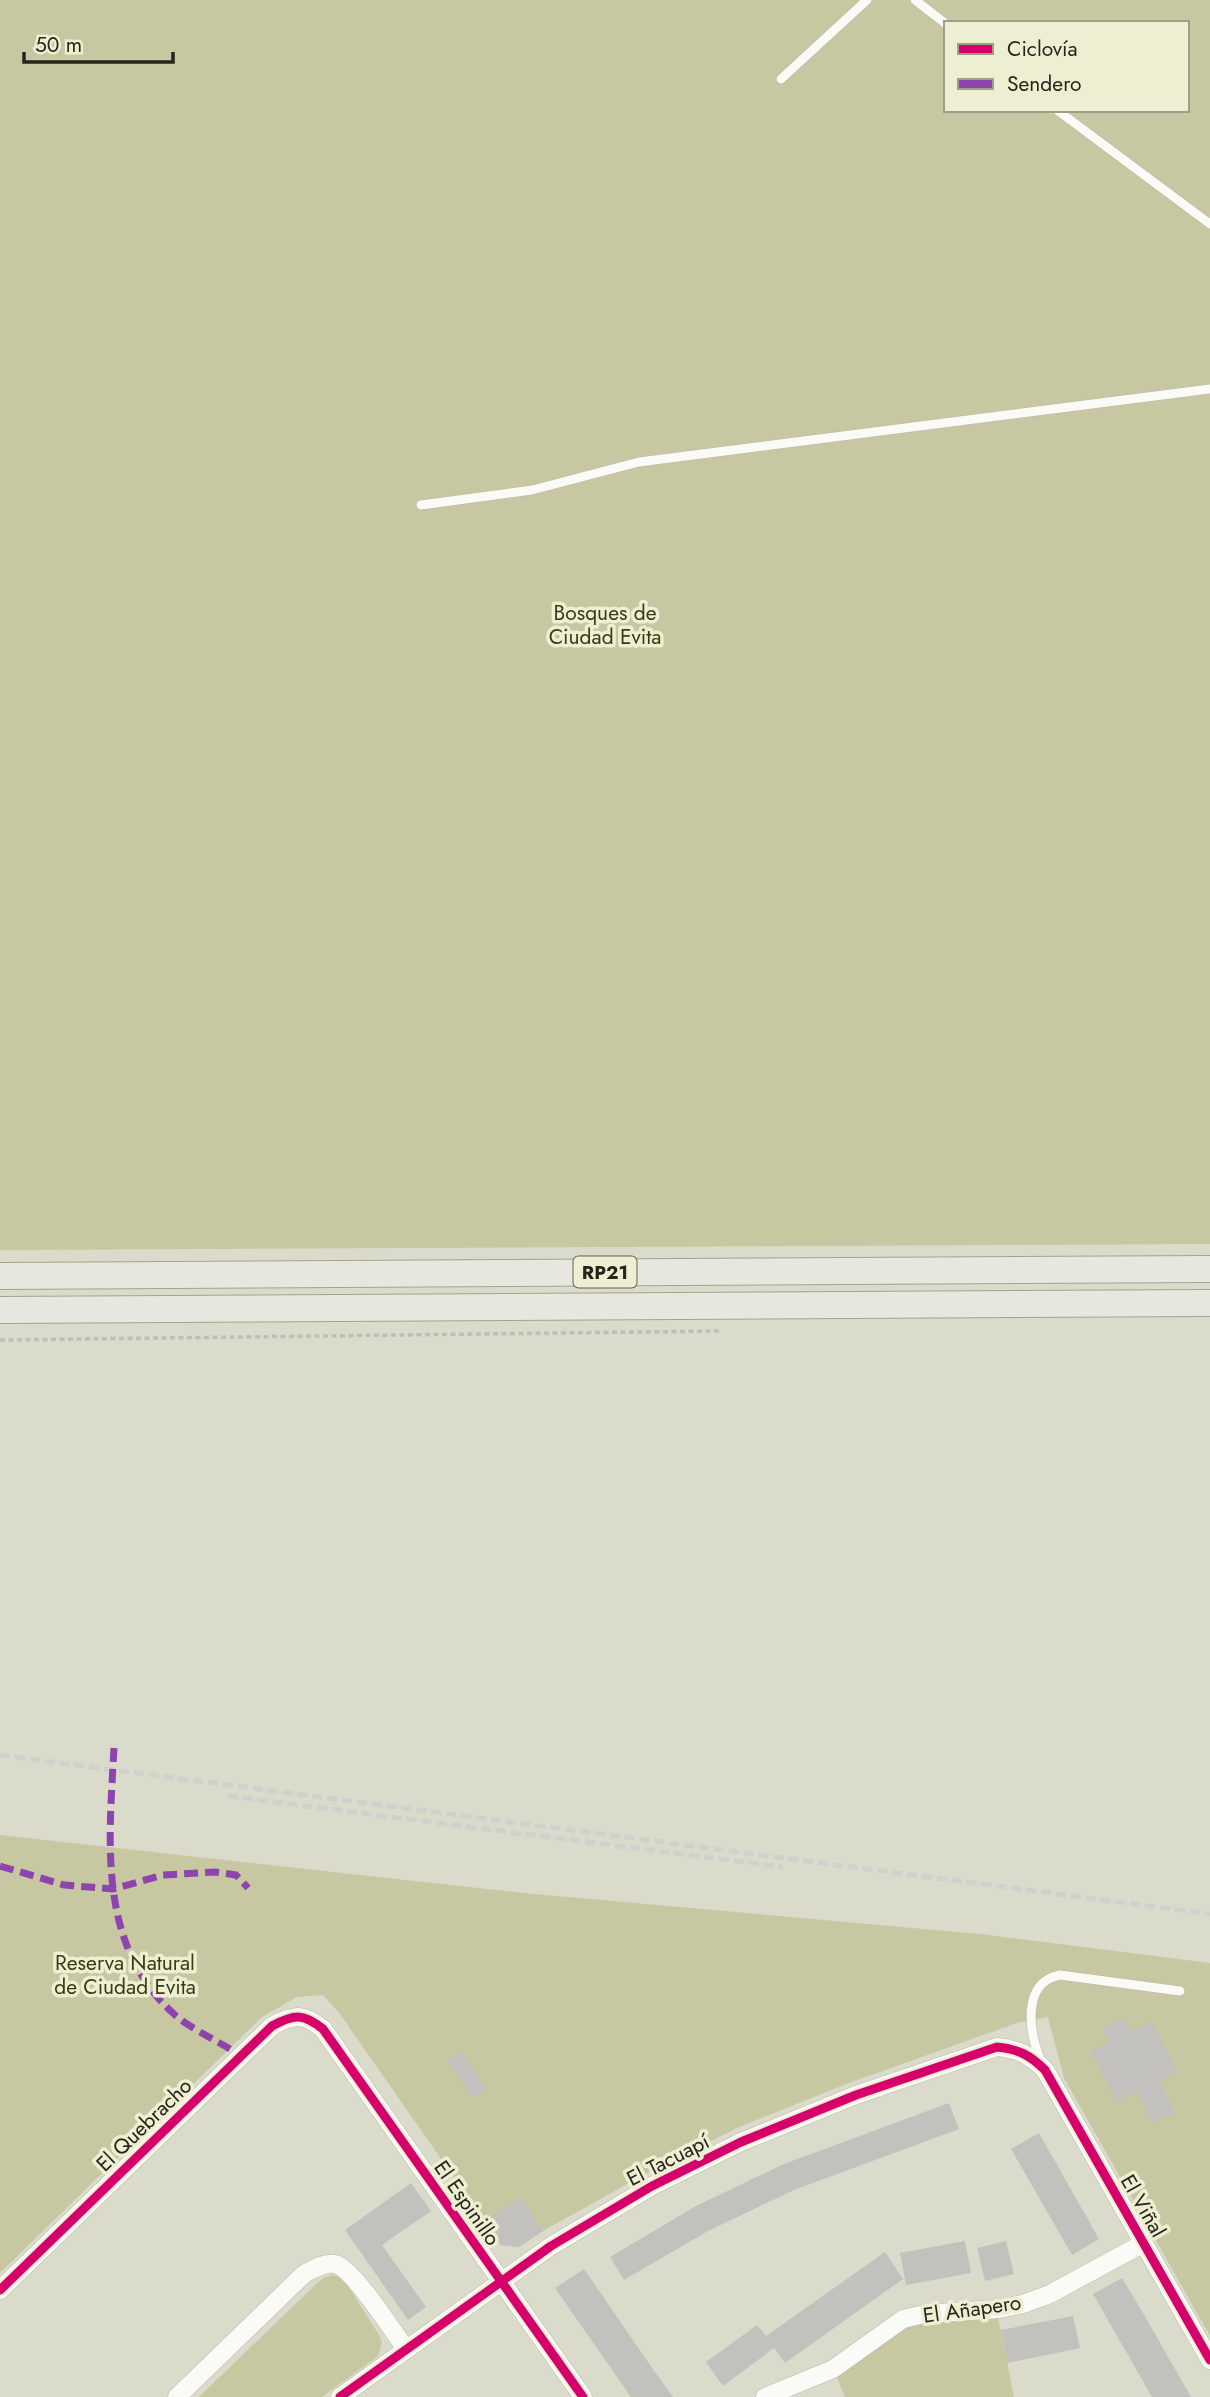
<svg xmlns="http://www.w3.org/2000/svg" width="1210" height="2397" viewBox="0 0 1210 2397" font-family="Jost,sans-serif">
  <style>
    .green { fill: #c7c7a2; fill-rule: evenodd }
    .building { fill: #c3c1be }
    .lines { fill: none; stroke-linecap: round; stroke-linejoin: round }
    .service-casing { stroke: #b8b8ac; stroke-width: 10 }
    .minor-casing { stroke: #b8b8ac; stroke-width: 19 }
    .primary-casing { stroke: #a3a393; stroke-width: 28 }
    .path { stroke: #bebeb9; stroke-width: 3.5; stroke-dasharray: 5 3.5; stroke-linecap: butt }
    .service { stroke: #fafaf7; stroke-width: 9 }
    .minor { stroke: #fafaf7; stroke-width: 18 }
    .primary { stroke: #e7e7e0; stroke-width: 26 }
    .rail { stroke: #d0d0cc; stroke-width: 5; stroke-dasharray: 10 5; stroke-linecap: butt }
    .quiet { stroke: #8e44ad; stroke-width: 7; stroke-dasharray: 14 7; stroke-linecap: butt }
    .cycleway-casing { stroke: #eeeed3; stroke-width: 13 }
    .cycleway { stroke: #d6006c; stroke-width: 9 }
    .labels { text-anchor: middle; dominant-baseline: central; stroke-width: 7; stroke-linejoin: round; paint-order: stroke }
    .shield { fill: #eeeed3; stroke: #616152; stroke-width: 2 }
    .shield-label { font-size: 19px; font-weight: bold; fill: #25251b }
    .park-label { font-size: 21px; fill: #3b3914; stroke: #eeeed3 }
    .street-label { font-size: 21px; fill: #25251b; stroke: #eeeed3 }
  </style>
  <rect width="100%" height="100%" fill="#dbdbcc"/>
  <g class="green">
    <path d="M 0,0 L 1210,0 L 1210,1244 L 0,1250 ZM 946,23 L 1187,23 L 1187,110 L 946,110 Z"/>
    <path d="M 0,1835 L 523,1893 L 980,1934 L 1210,1963 L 1210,2336 L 1064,2078 L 1048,2017 L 1017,2023 L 849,2083 L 739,2127 L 645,2174 L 543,2231 L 519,2247 L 501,2245 L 340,2014 L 323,1995 L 297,1997 L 262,2017 L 0,2273 Z"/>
    <path d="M 332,2275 L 343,2278 L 379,2335 L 382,2343 L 378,2356 L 322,2397 L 199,2397 L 311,2289 L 323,2278 Z"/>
    <path d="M 998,2317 L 1014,2397 L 845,2397 L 836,2375 L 907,2325 L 926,2321 Z"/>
  </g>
  <g class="building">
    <path d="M 1124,2018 L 1131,2032 L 1152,2021 L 1178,2072 L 1159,2081 L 1175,2113 L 1153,2123 L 1137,2091 L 1116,2101 L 1091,2051 L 1109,2042 L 1102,2028 Z"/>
    <path d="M 461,2051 L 487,2088 L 473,2098 L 447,2061 Z"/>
    <path d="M 949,2103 L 959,2129 L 794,2190 L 708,2231 L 624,2280 L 610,2257 L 696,2206 L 784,2164 Z"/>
    <path d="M 1039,2133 L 1099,2239 L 1072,2255 L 1011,2149 Z"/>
    <path d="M 411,2183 L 431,2211 L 382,2245 L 426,2307 L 408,2320 L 345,2230 Z"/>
    <path d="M 521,2197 L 543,2231 L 519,2247 L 501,2245 L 485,2221 Z"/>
    <path d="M 965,2241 L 971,2273 L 906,2285 L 900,2253 Z"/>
    <path d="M 1006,2241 L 1014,2274 L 985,2281 L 977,2248 Z"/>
    <path d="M 885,2252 L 903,2279 L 785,2363 L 774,2348 L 723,2386 L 706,2362 L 757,2325 L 766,2336 Z"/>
    <path d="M 584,2269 L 650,2365 L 673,2397 L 631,2397 L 622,2384 L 555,2288 Z"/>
    <path d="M 1122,2278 L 1143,2313 L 1191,2397 L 1152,2397 L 1093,2294 Z"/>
    <path d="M 1073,2316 L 1080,2348 L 1007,2363 L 1001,2330 Z"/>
  </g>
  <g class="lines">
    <defs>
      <g id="service">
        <path d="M 915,0 L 946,24"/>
        <path d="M 781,79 L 867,0"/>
        <path d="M 1057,110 L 1210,224"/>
        <path d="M 421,505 L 532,490 L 639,462 L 1210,389"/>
        <path d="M 1041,2061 C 1029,2033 1021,1982 1060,1975 L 1180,1991"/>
      </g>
      <g id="minor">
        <path d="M 0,2290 L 272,2026 C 294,2014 303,2013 323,2029 L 583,2397"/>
        <path d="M 177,2397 L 304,2274 C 313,2269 325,2262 335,2264 C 354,2269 393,2332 406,2349"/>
        <path d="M 340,2397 L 551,2246 L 652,2186 L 741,2142 L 856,2095 L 997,2047 C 1018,2049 1030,2055 1045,2070 L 1210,2360"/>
        <path d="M 765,2397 L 833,2369 L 903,2319 L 924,2314 L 999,2309 L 1023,2304 L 1050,2294 L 1144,2243"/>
      </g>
      <g id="primary">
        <path d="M 0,1276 L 1210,1269"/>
        <path d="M 0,1310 L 1210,1303"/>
      </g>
    </defs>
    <use href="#service" class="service-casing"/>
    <use href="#minor" class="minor-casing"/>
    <use href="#primary" class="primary-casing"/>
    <path class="path" d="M 0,1340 L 719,1331"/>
    <use href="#service" class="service"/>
    <use href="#minor" class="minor"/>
    <use href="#primary" class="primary"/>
    <g class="rail">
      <path d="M 0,1755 L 1210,1914"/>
      <path d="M 228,1796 L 783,1867"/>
    </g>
    <g class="quiet">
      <path d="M 114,1748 C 109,1842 97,1946 175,2015 C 190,2028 212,2038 230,2049"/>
      <path d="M 0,1866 L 64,1885 L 113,1889 L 163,1875 L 215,1872 L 236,1875 L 248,1888"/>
    </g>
    <defs>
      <g id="cycleway">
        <path d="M 0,2290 L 272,2026 C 294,2014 303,2013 323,2029 L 583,2397"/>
        <path d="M 340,2397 L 551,2246 L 652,2186 L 741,2142 L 856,2095 L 997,2047 C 1018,2049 1030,2055 1045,2070 L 1210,2360"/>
      </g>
    </defs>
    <use href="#cycleway" class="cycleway-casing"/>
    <use href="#cycleway" class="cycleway"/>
  </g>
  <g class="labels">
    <rect class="shield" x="573.5" y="1256.5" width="63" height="31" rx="5"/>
    <g class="shield-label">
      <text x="605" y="1272">RP21</text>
    </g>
    <g class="park-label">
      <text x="605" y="613">Bosques de<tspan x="605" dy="24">Ciudad Evita</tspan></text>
      <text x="125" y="1963">Reserva Natural<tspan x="125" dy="24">de Ciudad Evita</tspan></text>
    </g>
    <g class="street-label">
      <text transform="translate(144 2125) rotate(-44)">El Quebracho</text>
      <text transform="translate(668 2160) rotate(-27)">El Tacuapí</text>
      <text transform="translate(467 2203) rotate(55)">El Espinillo</text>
      <text transform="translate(1143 2206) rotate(60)">El Viñal</text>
      <text transform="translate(972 2309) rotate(-8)">El Añapero</text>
    </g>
  </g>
  <rect x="944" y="21" width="245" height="91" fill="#eeeed3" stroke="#9e9e89" stroke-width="2"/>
  <rect x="958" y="44" width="35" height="10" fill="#d6006c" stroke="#9e9e89" stroke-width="2"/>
  <text x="1007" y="56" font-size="21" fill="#25251b">Ciclovía</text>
  <rect x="958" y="79" width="35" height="10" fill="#8e44ad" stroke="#9e9e89" stroke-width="2"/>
  <text x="1007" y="91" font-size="21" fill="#25251b">Sendero</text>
  <path d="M24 52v10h149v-10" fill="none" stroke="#25251b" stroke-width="3.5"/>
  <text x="35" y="52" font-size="21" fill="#25251b" stroke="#eeeed3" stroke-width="5" paint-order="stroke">50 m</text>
</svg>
